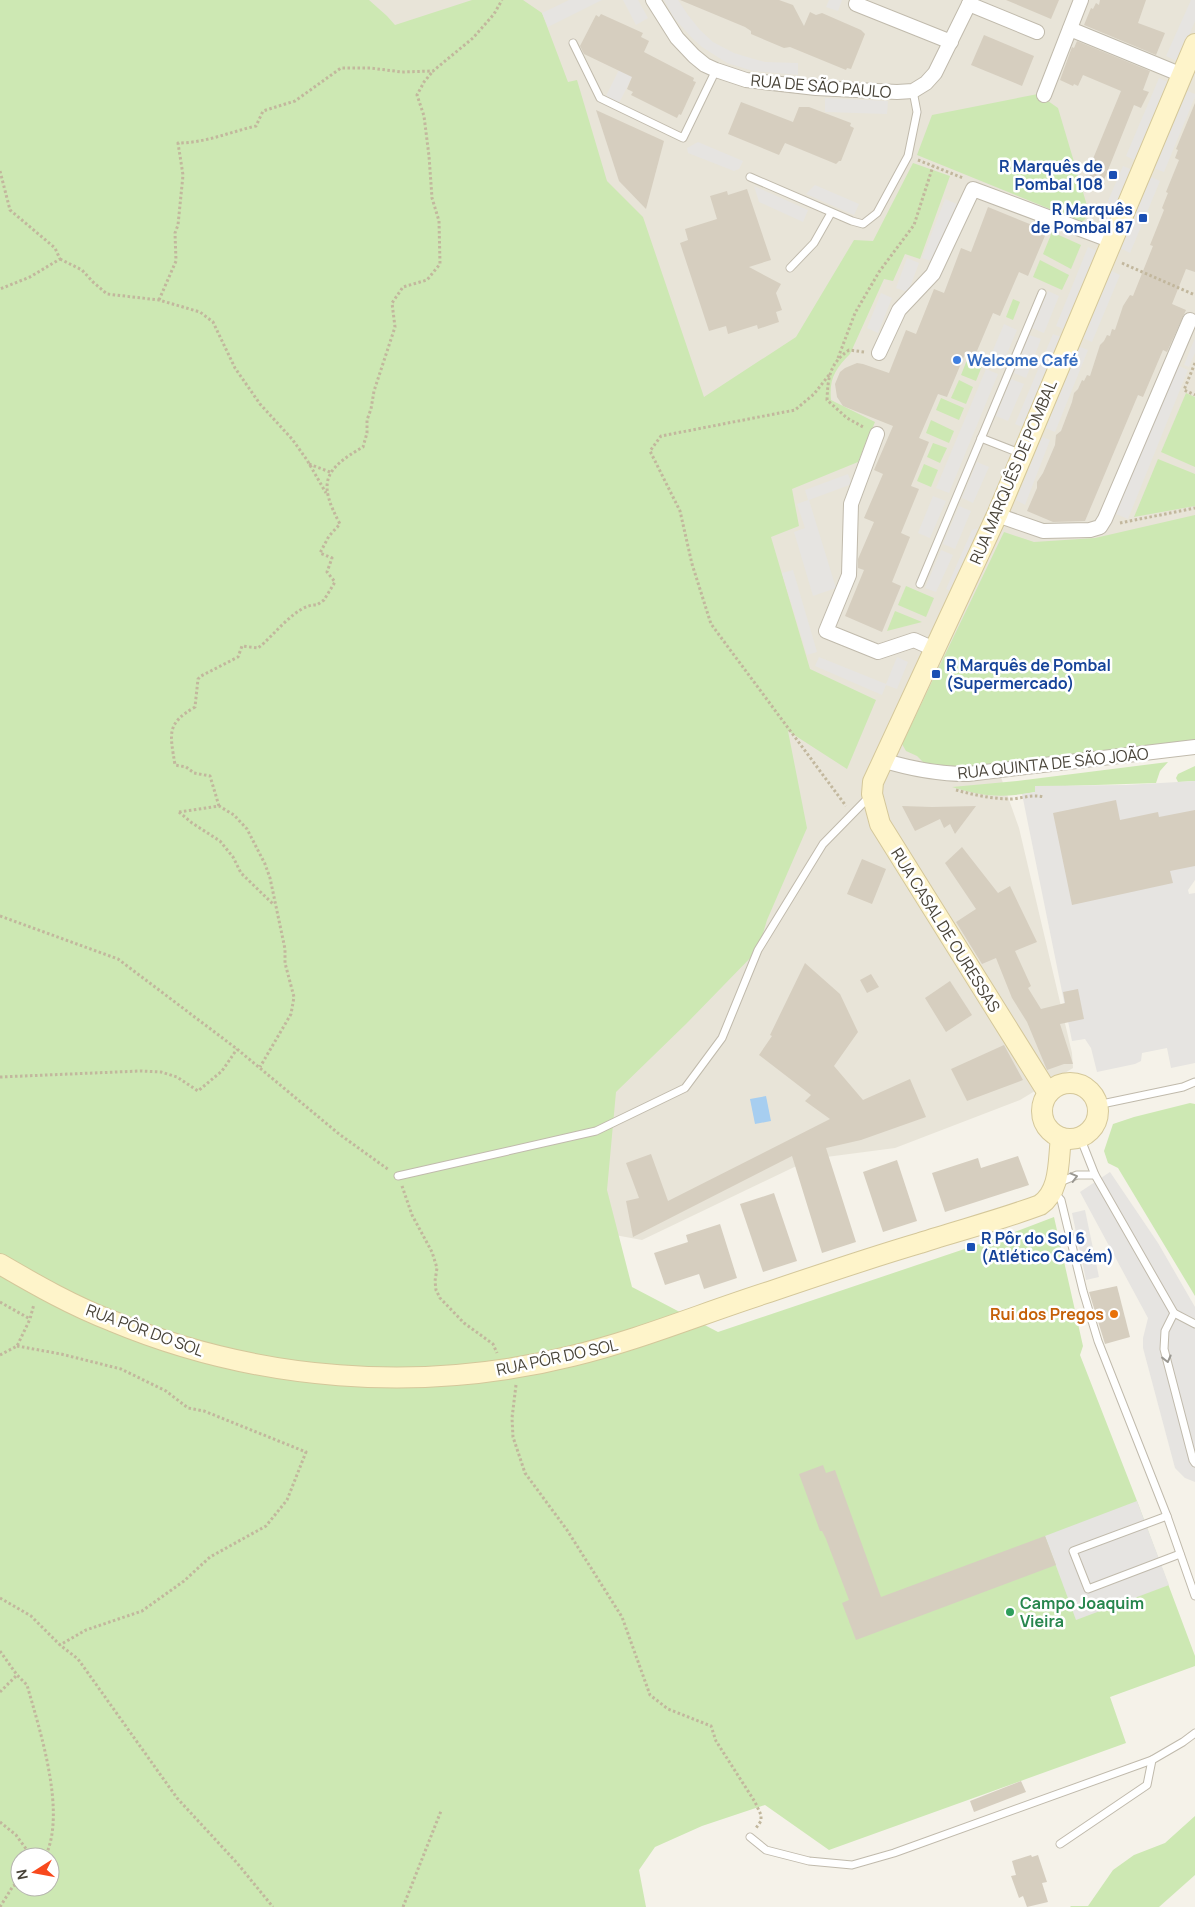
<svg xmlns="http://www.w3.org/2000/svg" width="1195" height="1907" viewBox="0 0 1195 1907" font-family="Manrope,sans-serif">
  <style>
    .residential { fill: #e8e4d8 }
    .green { fill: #cde8b3; fill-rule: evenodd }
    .parking { fill: #e6e4e1 }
    .water { fill: #a7cef0 }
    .building { fill: #d6cebf }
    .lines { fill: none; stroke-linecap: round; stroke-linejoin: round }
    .lane-casing { stroke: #c0baac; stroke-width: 9 }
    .street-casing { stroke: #c0baac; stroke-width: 16 }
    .secondary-casing { stroke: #d4c79a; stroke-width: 22 }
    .path { stroke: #c2b79d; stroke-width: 3; stroke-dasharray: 2.5 2.5; stroke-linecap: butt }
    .lane { stroke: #fff; stroke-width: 7 }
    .street { stroke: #fff; stroke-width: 14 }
    .secondary { stroke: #fef4ca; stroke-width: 20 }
    .oneway { stroke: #9a9892 }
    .transit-dot { fill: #1a4fb4; stroke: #fff; stroke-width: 2 }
    .shop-dot { fill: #3f7fe0; stroke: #fff; stroke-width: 2 }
    .food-dot { fill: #e8710a; stroke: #fff; stroke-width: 2 }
    .leisure-dot { fill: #2e9e5b; stroke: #fff; stroke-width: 2 }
    .labels { text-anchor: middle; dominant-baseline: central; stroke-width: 5; stroke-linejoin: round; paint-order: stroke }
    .street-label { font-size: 16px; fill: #484338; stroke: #fff }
    .transit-label { font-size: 16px; font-weight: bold; fill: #164399; stroke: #fff; text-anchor: end }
    .shop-label { font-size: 16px; font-weight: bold; fill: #366cbe; stroke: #fff; text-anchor: start }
    .food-label { font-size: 16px; font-weight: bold; fill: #c56008; stroke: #fff; text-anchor: end }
    .leisure-label { font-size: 16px; font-weight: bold; fill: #27864d; stroke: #fff; text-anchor: start }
  </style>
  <rect width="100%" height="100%" fill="#f5f2e9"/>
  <path class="residential" d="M 145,0 L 1195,0 L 1195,527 L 985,732 L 1019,828 L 1072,1053 L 1073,1068 L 1020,1100 L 895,1148 L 811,1159 L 642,1240 L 604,1233 Z"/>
  <g class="green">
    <path d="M 0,0 L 369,0 L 387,16 L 395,25 L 472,0 L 523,0 L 542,13 L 568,82 L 577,80 L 607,181 L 643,217 L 704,397 L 796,337 L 854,240 L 873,241 L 913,163 L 950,176 L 920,259 L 905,254 L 893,281 L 884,279 L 850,354 C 835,369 829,379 831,400 L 875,422 L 858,462 L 792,489 L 799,526 L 771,537 L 810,669 L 876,700 L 847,769 L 788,731 L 807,828 L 767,920 L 758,950 L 687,1023 L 616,1092 L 607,1190 L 632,1287 L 718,1332 L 1012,1233 L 1054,1217 L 1083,1346 L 1080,1355 L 1137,1501 L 1195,1656 L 1195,1666 L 1110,1697 L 1126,1743 L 829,1850 L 765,1805 L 702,1826 L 655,1847 L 639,1870 L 646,1907 L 0,1907 ZM 20,1857 L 50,1857 L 50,1887 L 20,1887 Z"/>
    <path d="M 1038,94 L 1058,108 L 1088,209 L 1095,209 L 1082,222 L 917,155 L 932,115 Z"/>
    <path d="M 1052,232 L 1081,245 L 1071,269 L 1043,254 Z"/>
    <path d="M 1040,260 L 1069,275 L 1062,290 L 1033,277 Z"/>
    <path d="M 1013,299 L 1020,302 L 1013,320 L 1006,317 Z"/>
    <path d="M 967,360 L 982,366 L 976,381 L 961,375 Z"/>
    <path d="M 959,380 L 973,387 L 966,404 L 951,398 Z"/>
    <path d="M 1186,393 L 1195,397 L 1195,467 L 1161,452 Z"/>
    <path d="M 941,398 L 964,408 L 959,420 L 936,410 Z"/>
    <path d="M 931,420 L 954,431 L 949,443 L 926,433 Z"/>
    <path d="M 933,443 L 947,448 L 940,463 L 927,457 Z"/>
    <path d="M 1158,459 L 1195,474 L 1195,506 L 1134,517 Z"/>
    <path d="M 924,464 L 938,470 L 931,487 L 917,481 Z"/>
    <path d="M 1195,515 L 1195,742 L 957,770 L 927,766 L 917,756 L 906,751 L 902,744 L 1004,532 L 1034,542 L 1095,538 Z"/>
    <path d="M 906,586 L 934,598 L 926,617 L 898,605 Z"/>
    <path d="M 895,611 L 922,622 L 887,631 Z"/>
    <path d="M 1168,762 L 1160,771 L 1156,783 L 1035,787 L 1035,792 C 1003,798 983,797 952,787 L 1017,781 Z"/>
    <path d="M 1195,766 L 1195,781 L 1178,782 L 1176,778 L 1178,774 Z"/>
    <path d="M 1190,1103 L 1195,1104 L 1195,1296 L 1118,1168 L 1108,1163 L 1104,1151 L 1113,1124 L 1134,1117 Z"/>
    <path d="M 1195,1816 L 1195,1875 L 1159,1907 L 1070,1907 L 1071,1906 L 1088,1906 L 1113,1870 L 1134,1855 L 1165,1843 Z"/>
  </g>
  <g class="parking">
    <path d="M 569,0 L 602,0 L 548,27 L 542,13 Z"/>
    <path d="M 623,0 L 638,0 L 648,18 L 636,25 Z"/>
    <path d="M 664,0 L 678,0 L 688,15 L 700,30 L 713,42 L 734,53 L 754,59 L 765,62 L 798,63 L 798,75 L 753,71 L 727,63 L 702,47 L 692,38 L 674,18 Z"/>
    <path d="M 829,0 L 842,0 L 838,11 L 826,7 Z"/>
    <path d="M 1191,0 L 1195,0 L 1195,21 L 1178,62 L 1166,56 Z"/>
    <path d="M 619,70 L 634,73 L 619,103 L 606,96 Z"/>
    <path d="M 1159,78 L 1170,83 L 1136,161 L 1126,156 Z"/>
    <path d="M 1185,90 L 1195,94 L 1195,97 L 1164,172 L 1153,168 Z"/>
    <path d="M 825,98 L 888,101 L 887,114 L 825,112 Z"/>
    <path d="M 698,142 L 743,161 L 739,169 L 734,171 L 688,153 L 687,148 Z"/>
    <path d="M 1123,166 L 1133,170 L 1109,228 L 1098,224 Z"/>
    <path d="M 1149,176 L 1160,181 L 1130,253 L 1120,248 Z"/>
    <path d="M 815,185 L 859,204 L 854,215 L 806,194 Z"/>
    <path d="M 754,186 L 808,210 L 803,222 L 759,202 Z"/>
    <path d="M 945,199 L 957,204 L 934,262 L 922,258 Z"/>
    <path d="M 1088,247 L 1099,252 L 1066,330 L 1056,326 Z"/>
    <path d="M 907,258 L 919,263 L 908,292 L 896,288 Z"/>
    <path d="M 1110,270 L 1120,275 L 1092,342 L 1082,338 Z"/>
    <path d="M 1048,291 L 1059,296 L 1044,333 L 1032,328 Z"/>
    <path d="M 881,293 L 892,298 L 878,333 L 867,328 Z"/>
    <path d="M 1004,324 L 1017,330 L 1001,368 L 988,362 Z"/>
    <path d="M 1053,334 L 1063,338 L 1025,428 L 1015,424 Z"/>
    <path d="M 1029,335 L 1041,339 L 1026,378 L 1014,373 Z"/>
    <path d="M 1195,338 L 1195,353 L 1189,367 L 1184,365 Z"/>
    <path d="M 1078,346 L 1088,350 L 1055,432 L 1045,428 Z"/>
    <path d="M 1177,365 L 1188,370 L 1128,519 L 1116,514 Z"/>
    <path d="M 986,369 L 998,374 L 949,493 L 936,488 Z"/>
    <path d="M 1011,379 L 1024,384 L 1008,421 L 996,416 Z"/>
    <path d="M 1042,437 L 1050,440 L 1025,505 L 1016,500 Z"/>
    <path d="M 977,462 L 989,467 L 973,503 L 962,498 Z"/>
    <path d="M 848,474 L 852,484 L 809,500 L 836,588 L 813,596 L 794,532 L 805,528 L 797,504 L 808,500 L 805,490 Z"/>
    <path d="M 933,496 L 946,501 L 930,538 L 918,533 Z"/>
    <path d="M 959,506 L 971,511 L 955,549 L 943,544 Z"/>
    <path d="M 981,527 L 953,592 L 946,589 L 972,530 Z"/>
    <path d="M 941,550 L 953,555 L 936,592 L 925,588 Z"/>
    <path d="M 793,570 L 817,652 L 807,655 L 782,573 Z"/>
    <path d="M 819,657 L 886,684 L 897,657 L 908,662 L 897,689 L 886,685 L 882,695 L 815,666 Z"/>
    <path d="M 1195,781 L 1195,880 L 1188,890 L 1189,894 L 1195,893 L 1195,1063 L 1171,1068 L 1167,1048 L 1142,1053 L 1141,1061 L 1135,1064 L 1097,1072 L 1091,1048 L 1085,1039 L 1072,1041 L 1022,794 L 1035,792 L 1035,786 L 1126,785 Z"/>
    <path d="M 1110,1172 L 1158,1243 L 1195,1307 L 1195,1482 L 1185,1478 L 1175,1468 L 1143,1348 L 1143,1338 L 1148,1318 L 1080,1192 Z"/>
    <path d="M 1085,1210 L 1099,1277 L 1086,1280 L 1072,1213 Z"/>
    <path d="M 1137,1501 L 1169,1585 L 1076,1620 L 1045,1536 Z"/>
  </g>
  <path class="water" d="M 766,1096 L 771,1121 L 755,1124 L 750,1099 Z"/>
  <g class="building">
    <path d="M 680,0 L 779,0 L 793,5 L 804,26 L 810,12 L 816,15 L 822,13 L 861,30 L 865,34 L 851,69 L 847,68 L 846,70 L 790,47 L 784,48 L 751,34 L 751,31 L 745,27 Z"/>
    <path d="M 1006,0 L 1059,0 L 1051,19 Z"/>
    <path d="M 1100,0 L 1146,0 L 1138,23 L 1165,33 L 1156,55 L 1084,25 L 1091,8 L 1093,9 L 1096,3 L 1099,5 Z"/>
    <path d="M 601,14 L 643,33 L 641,37 L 649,41 L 644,52 L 694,78 L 693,81 L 696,82 L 681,115 L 679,114 L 677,118 L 631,95 L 633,92 L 627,89 L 632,77 L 584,54 L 580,46 L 596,15 L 599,17 Z"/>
    <path d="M 984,35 L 1034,56 L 1022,86 L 971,65 Z"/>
    <path d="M 1077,41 L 1150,71 L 1143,90 L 1149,92 L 1141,108 L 1134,105 L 1100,190 L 1083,183 L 1121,91 L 1083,75 L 1078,86 L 1074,84 L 1073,86 L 1060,80 L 1072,47 L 1074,48 Z"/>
    <path d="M 741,102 L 793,122 L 799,107 L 809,107 L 851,123 L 850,126 L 854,128 L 841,161 L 839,161 L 836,164 L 785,143 L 779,155 L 728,134 Z"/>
    <path d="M 1195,103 L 1195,272 L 1186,269 L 1172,304 L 1186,310 L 1167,352 L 1163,350 L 1143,397 L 1138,395 L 1085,521 L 1053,522 L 1027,511 L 1037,488 L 1037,482 L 1043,473 L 1055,445 L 1056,435 L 1061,431 L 1072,402 L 1074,393 L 1078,389 L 1082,380 L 1084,381 L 1087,375 L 1090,376 L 1100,345 L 1104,341 L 1107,335 L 1110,336 L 1112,329 L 1115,330 L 1123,306 L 1130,295 L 1133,296 L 1153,246 L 1150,245 L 1164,210 L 1162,208 L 1168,193 L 1166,192 L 1179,160 L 1175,158 L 1178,150 L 1176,149 Z"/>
    <path d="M 596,110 L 664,141 L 646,209 L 619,181 Z"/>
    <path d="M 747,189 L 771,260 L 749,267 L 781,284 L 776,293 L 782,310 L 776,312 L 779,322 L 758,329 L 757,325 L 728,334 L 726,326 L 709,331 L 680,243 L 688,240 L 685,229 L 717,219 L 710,196 L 727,191 L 728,195 Z"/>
    <path d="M 988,207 L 1047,231 L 1028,276 L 1019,272 L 1000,316 L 993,313 L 974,358 L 965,354 L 947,397 L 938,394 L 919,438 L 929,442 L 911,486 L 919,489 L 901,533 L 910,537 L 892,582 L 901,586 L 882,632 L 845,616 L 864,570 L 858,568 L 858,559 L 874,522 L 864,518 L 883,474 L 874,470 L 893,426 L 843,406 L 837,397 L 835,384 L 840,372 L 845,368 L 857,363 L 863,364 L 889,373 L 906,330 L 916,334 L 934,289 L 944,293 L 961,248 L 971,252 Z"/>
    <path d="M 1116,800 L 1120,820 L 1158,812 L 1159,817 L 1195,810 L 1195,866 L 1170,871 L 1173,883 L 1072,905 L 1053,813 Z"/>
    <path d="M 902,806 L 932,807 L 976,806 L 955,834 L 950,824 L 944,828 L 940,819 L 915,831 Z"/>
    <path d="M 962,847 L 998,893 L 1010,886 L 1037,942 L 1015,951 L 1031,986 L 1028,988 L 1041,1009 L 1065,1003 L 1063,992 L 1078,989 L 1084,1019 L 1060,1024 L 1073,1064 L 1064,1064 L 1047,1070 L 1027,1022 L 1012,998 L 996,958 L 982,964 L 956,922 L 976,909 L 945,863 Z"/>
    <path d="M 862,859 L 886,869 L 872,904 L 847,894 Z"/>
    <path d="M 805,963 L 840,994 L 858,1032 L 834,1066 L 863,1100 L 910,1079 L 926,1117 L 861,1140 L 826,1148 L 856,1242 L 822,1253 L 792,1156 L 633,1237 L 626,1201 L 639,1198 L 626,1163 L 651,1154 L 668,1201 L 830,1119 L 805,1101 L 811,1095 L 759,1055 L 772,1036 L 770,1035 Z"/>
    <path d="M 871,974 L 879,987 L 867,993 L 860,980 Z"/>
    <path d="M 950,981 L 972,1015 L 946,1032 L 925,998 Z"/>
    <path d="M 1004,1045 L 1023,1080 L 967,1101 L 951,1069 Z"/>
    <path d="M 1018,1156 L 1029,1185 L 945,1212 L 932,1173 L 978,1158 L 981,1168 Z"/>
    <path d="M 897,1160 L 917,1221 L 883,1232 L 863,1172 Z"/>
    <path d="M 774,1193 L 797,1261 L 763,1272 L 740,1204 Z"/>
    <path d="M 720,1224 L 737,1278 L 704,1289 L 699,1274 L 665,1285 L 654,1253 L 688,1242 L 686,1235 Z"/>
    <path d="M 1117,1286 L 1130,1337 L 1105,1344 L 1089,1292 Z"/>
    <path d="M 823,1465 L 826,1473 L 835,1470 L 881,1597 L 1045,1536 L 1056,1565 L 856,1640 L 842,1603 L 849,1600 L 826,1539 L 822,1531 L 820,1531 L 799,1474 Z"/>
    <path d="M 1021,1781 L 1026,1792 L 974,1812 L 970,1801 Z"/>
    <path d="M 1031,1855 L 1032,1857 L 1038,1855 L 1047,1882 L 1042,1883 L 1048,1902 L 1027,1907 L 1023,1896 L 1019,1898 L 1011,1876 L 1016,1875 L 1012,1861 Z"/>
  </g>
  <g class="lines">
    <defs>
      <g id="lane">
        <path d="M 573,43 L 600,98 L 683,138 L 716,70"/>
        <path d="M 750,177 L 852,221 L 863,224 L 877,213 L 908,156 L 917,112 L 913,91"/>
        <path d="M 790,268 L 814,243 L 831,213"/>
        <path d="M 981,438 L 1022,454"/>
        <path d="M 920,584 L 1042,293"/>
        <path d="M 1097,1105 L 1183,1087 L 1195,1082"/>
        <path d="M 1080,1137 L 1095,1175 L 1174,1313 L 1195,1324"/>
        <path d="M 398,1176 L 596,1131 L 685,1088 L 722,1038 L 758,950 L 823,844 L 870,796"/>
        <path d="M 1060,1182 L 1077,1175 L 1095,1175"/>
        <path d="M 1053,1191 L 1061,1200 L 1083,1291 L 1098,1341 L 1167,1516 L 1195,1596"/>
        <path d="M 1174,1313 L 1165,1331 L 1164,1349 L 1193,1460 L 1195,1463"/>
        <path d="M 1167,1516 L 1073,1551 L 1088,1589 L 1180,1554"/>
        <path d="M 750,1837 L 766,1850 L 809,1861 L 852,1865 L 894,1853 L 1152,1760"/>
        <path d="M 1060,1844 L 1147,1785 L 1152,1760 L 1183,1742 L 1195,1733"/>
      </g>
      <g id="street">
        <path d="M 653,0 L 677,38 L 694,56 L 705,65 L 716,70 L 746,80 L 816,88 L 897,92 L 913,91 L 926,83 L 935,73 L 971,0"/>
        <path d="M 856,4 L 951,42"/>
        <path d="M 969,4 L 1037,32"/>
        <path d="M 1070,29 L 1182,75"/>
        <path d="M 1044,95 L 1081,0"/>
        <path d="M 879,353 L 899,310 L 933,274 L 973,189 L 1112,241"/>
        <path d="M 877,434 L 851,504 L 849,575 L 826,631 L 878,652 L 914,640 L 934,649"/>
        <path d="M 997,515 L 1043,531 L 1090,530 L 1100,527 L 1105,519 L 1190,320"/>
        <path d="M 882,760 C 911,769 938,774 968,774 L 1195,747"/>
      </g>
      <g id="secondary">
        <circle cx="1070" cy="1111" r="28"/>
        <path d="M 1048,1093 L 880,824 L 872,794 L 873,782 L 997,515 L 1195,44"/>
        <path d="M 0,1264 C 36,1285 73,1306 112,1321 C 256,1381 420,1394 572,1356 C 639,1340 703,1313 769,1292 C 819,1275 869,1258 920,1243 C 960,1230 1000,1220 1040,1205 C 1061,1191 1058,1160 1061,1138"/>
      </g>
    </defs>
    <use href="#lane" class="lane-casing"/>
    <use href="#street" class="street-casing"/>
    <use href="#secondary" class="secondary-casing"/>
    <g class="path">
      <path d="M 918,160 L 963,178"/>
      <path d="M 0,171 L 10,210 L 55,248 L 60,259 L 30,277 L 0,289"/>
      <path d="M 60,259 L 82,270 L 93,282 L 107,294 L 159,300 L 200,312 L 213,322 L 235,368 L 260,404 L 292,439 L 307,460 L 326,493"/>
      <path d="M 1122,263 L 1195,295"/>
      <path d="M 159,300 L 176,261 L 175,233 L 178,225 L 183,175 L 178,143 C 205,143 230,132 256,126 L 263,111 L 295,101 L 341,68 L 370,68 L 402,72 L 433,71 L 473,38 L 494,14 L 502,0"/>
      <path d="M 864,352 L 849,350 C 829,364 828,378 827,400 L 847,418 L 865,428"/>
      <path d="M 838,358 L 855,313 L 879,272 L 914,225 L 933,166"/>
      <path d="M 1195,363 L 1184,390 L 1195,395"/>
      <path d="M 829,375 L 814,394 L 795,410 L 661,436 L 650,451 L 680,511 L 692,564 L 711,624 L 846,806"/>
      <path d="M 309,464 L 330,472"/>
      <path d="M 1120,523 L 1195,508"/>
      <path d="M 956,790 C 974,795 993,799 1012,799 C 1023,798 1032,794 1044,797"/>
      <path d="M 219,806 L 210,776 L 194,773 L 186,767 L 175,765 C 170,733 166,724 195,707 L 198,679 L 201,676 L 238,657 L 242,646 L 258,648 C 274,636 297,603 317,605 L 324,600 L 335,582 L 327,572 L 332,558 L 320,553 L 329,536 L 340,524 C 318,483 323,470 363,447 L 367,433 L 367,420 L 371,409 L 374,391 L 395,327 L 392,303 L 403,287 L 427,280 L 440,264 L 439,221 L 432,198 L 429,156 L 424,116 L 417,95 L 424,82 L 433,71"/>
      <path d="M 179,812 L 219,806 L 234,815 L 247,829 L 265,864 L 270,878 L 285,949 L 285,963 L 294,997 L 291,1014 L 260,1067"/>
      <path d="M 179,812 L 192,823 L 220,841 L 233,857 L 241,873 L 274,905"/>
      <path d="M 0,916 L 118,959 L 237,1049 L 339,1134 L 389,1170"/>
      <path d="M 0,1077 L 140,1071 L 161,1072 L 177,1077 L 198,1091 L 222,1071 L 237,1049"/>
      <path d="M 402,1186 L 412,1215 L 432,1252 L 437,1268 L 435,1281 L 436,1290 L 440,1298 L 464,1323 L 493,1344 L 497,1353"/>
      <path d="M 0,1302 L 30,1319"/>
      <path d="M 17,1346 L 61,1354 L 121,1369 L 166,1391 L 188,1408 L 204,1411 L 306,1452 L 287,1500 L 266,1526 L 210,1557 L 184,1581 L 142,1611 L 86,1630 L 60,1645"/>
      <path d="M 0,1355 L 17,1346 L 30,1319 L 34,1304"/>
      <path d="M 516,1385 L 512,1418 L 513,1437 L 525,1473 L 567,1530 L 622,1617 L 650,1695 L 668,1709 L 711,1726 L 716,1741 L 755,1802 L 761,1815 L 761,1821 L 756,1828"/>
      <path d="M 0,1598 L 31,1616 L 60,1645 L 78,1659 L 177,1798 L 237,1863 L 273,1907"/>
      <path d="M 0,1651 L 17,1675 L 27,1685 C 40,1731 67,1813 45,1857"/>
      <path d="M 0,1692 L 17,1675"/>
      <path d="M 0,1822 L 16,1835 L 32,1857"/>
      <path d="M 0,1907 L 13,1886 L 20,1882"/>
      <path d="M 403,1907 L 441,1811"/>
    </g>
    <use href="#lane" class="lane"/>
    <use href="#street" class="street"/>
    <use href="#secondary" class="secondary"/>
  </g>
  <defs><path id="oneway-chevron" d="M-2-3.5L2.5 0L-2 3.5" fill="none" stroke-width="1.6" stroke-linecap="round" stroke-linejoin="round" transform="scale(1.25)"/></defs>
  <g class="oneway">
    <use href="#oneway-chevron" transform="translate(1074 1177) rotate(-15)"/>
    <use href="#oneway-chevron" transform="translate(1167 1359) rotate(76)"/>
  </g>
  <g class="transit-dot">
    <rect x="1108" y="170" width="10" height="10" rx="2.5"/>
    <rect x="1138" y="213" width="10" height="10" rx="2.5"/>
    <rect x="931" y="669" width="10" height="10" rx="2.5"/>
    <rect x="966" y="1242" width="10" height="10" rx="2.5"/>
  </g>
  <circle class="shop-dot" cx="957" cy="360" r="5"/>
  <circle class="food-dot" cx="1114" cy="1314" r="5"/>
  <circle class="leisure-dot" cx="1010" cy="1612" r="5"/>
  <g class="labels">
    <g class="street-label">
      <text transform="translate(821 86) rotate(5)">RUA DE SÃO PAULO</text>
      <text transform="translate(1013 472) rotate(-67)">RUA MARQUÊS DE POMBAL</text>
      <text transform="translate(1053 763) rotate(-6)">RUA QUINTA DE SÃO JOÃO</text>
      <text transform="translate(946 930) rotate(58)">RUA CASAL DE OURESSAS</text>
      <text transform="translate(145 1330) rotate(20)">RUA PÔR DO SOL</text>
      <text transform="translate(557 1357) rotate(-12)">RUA PÔR DO SOL</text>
    </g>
    <g class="transit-label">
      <text x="1103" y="166">R Marquês de<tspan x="1103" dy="18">Pombal 108</tspan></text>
      <text x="1133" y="209">R Marquês<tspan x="1133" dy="18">de Pombal 87</tspan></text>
      <text x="946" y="665" text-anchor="start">R Marquês de Pombal<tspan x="946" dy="18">(Supermercado)</tspan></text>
      <text x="981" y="1238" text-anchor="start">R Pôr do Sol 6<tspan x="981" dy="18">(Atlético Cacém)</tspan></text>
    </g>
    <g class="shop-label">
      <text x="967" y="360">Welcome Café</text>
    </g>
    <g class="food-label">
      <text x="1104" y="1314">Rui dos Pregos</text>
    </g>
    <g class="leisure-label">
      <text x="1020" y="1603">Campo Joaquim<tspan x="1020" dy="18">Vieira</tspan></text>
    </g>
  </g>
  <g transform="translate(35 1872) rotate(259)"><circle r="24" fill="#ffffff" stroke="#b6b4af"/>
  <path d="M0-4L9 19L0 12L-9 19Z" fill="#f8491d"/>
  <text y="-8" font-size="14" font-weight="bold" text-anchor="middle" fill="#484338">N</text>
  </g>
</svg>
